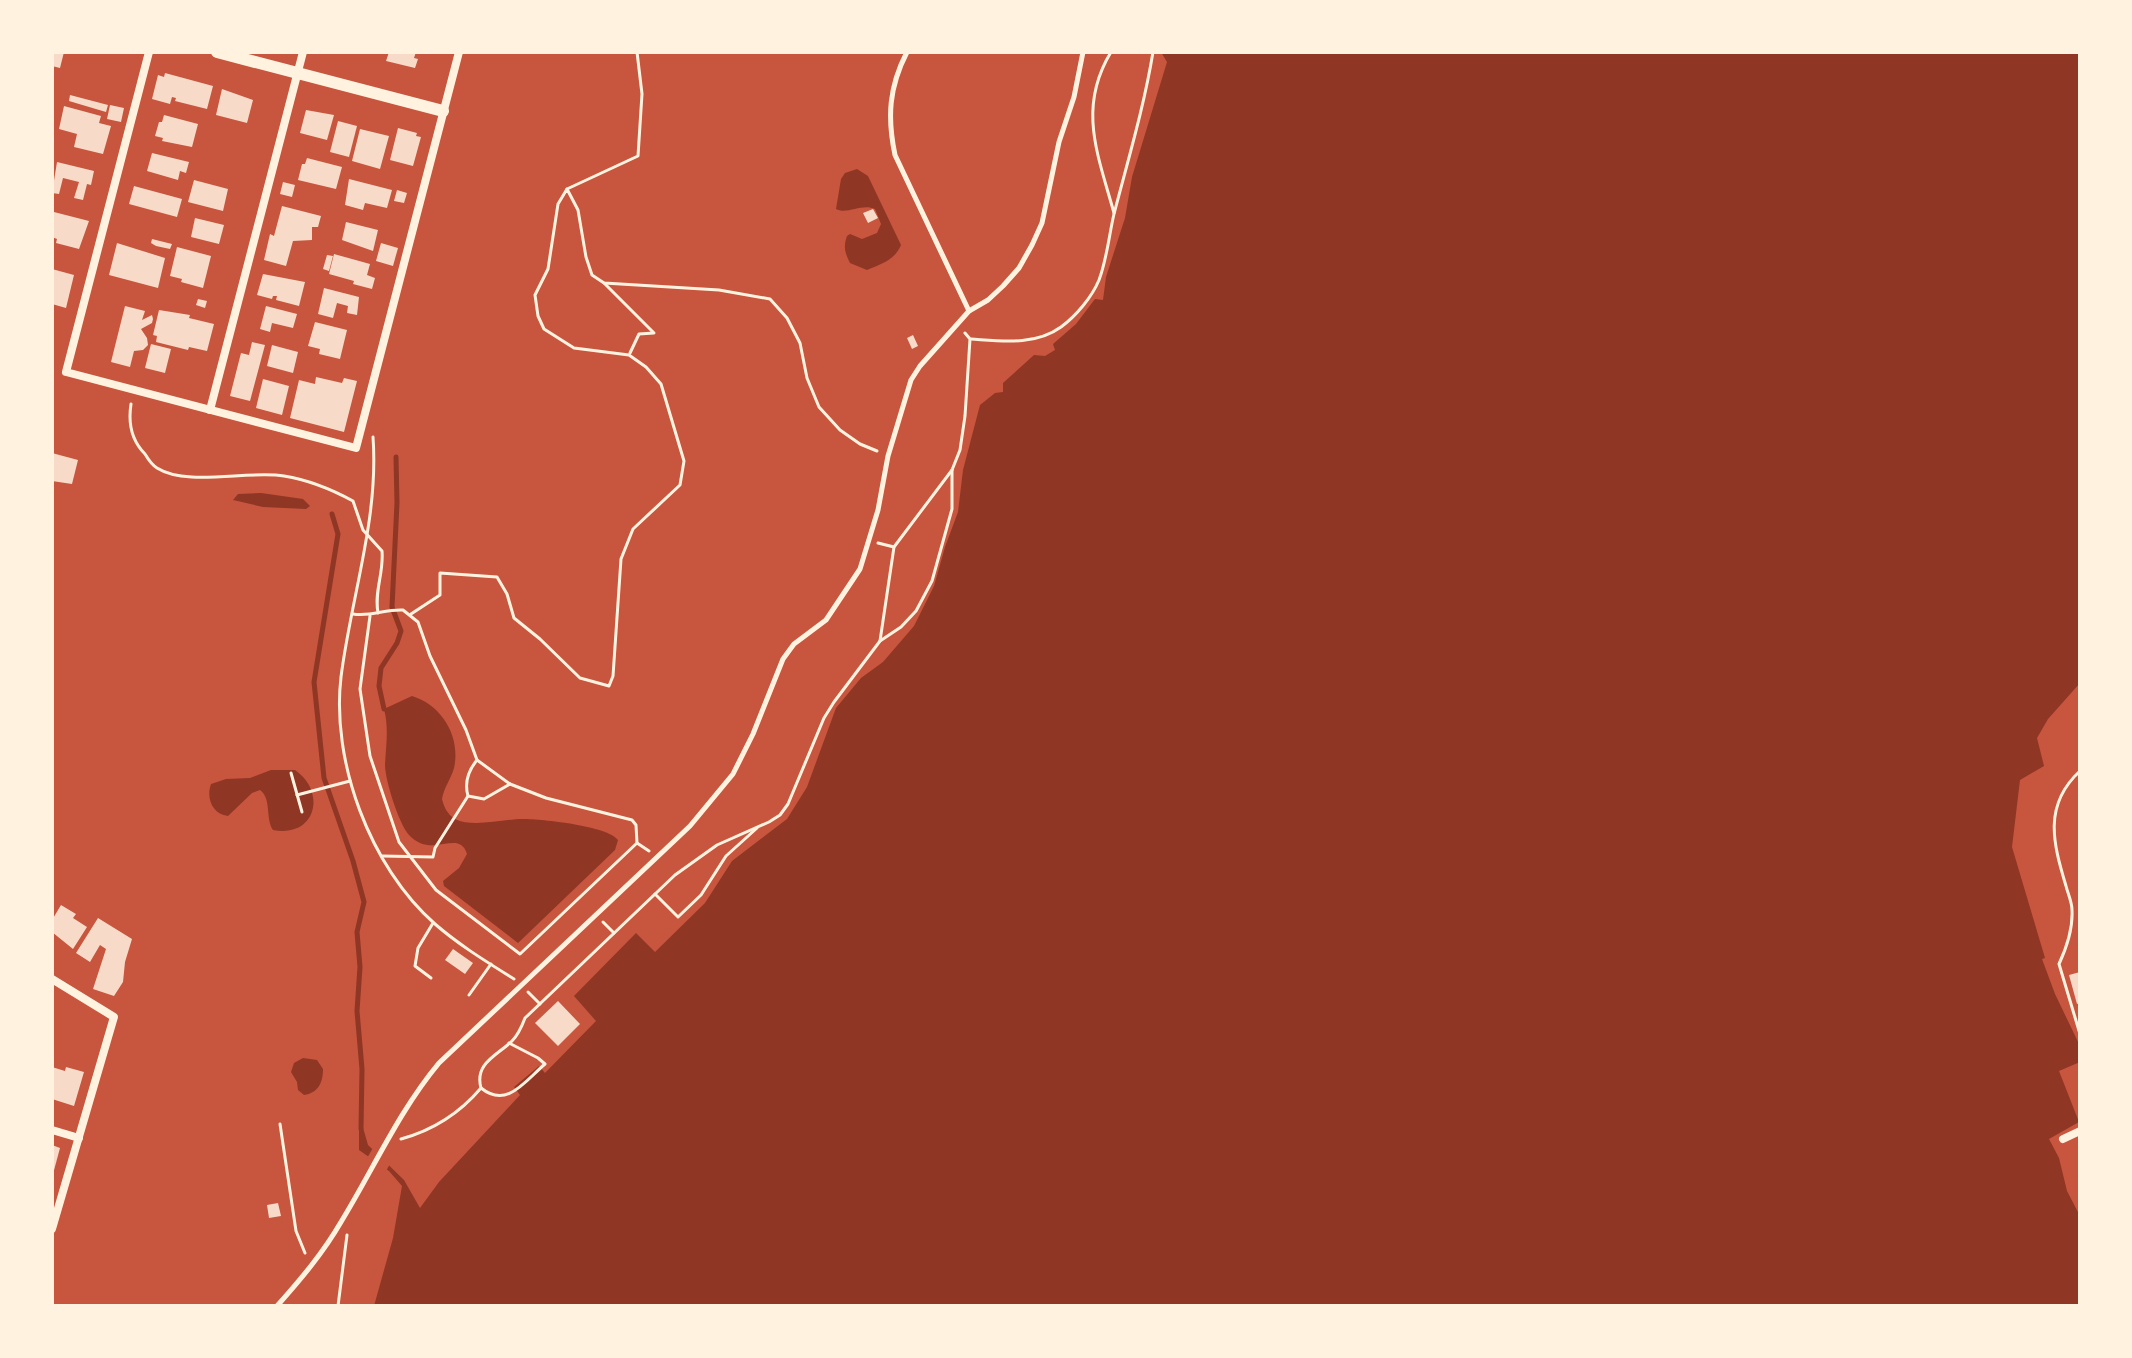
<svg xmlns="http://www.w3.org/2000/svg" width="2132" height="1358" viewBox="0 0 2132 1358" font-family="'Titillium Web',sans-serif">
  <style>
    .water { fill: #8f3625 }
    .pier { fill: #c8553d }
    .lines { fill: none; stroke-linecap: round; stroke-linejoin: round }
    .stream { stroke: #8f3625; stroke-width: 5 }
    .building { fill: #f7dbc8 }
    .path { stroke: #fff3e0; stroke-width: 3 }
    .service { stroke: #fff3e0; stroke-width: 5 }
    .minor { stroke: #fff3e0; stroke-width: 8 }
    .tertiary { stroke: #fff3e0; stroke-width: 12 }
  </style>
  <rect width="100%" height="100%" fill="#c8553d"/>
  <g class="water">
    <path d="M 1161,52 L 2080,52 L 2080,683 L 2048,719 L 2037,738 L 2044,766 L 2020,780 L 2012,847 L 2045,958 L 2042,959 L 2055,994 L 2080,1046 L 2080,1062 L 2059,1071 L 2079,1122 L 2049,1139 L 2059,1158 L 2067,1191 L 2080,1216 L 2080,1306 L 374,1306 L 393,1238 L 402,1186 L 389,1171 L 359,1150 L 359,1125 L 362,1124 L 368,1145 L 404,1180 L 420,1208 L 439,1182 L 520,1095 L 514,1087 L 539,1066 L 545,1073 L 596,1021 L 574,996 L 636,933 L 655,952 L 705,903 L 732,861 L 787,819 L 807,787 L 836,708 L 861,678 L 883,662 L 914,626 L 934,586 L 945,547 L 958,512 L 963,470 L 980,405 L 995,393 L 1003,392 L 1003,383 L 1034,355 L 1045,356 L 1055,350 L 1053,344 L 1076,324 L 1095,299 L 1103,300 L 1106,277 L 1125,218 L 1132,177 L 1167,62 Z"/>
    <path d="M 857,169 L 868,176 L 901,245 C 895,260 881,264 867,270 L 850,263 C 845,253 843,247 847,236 L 850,234 L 862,239 L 877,233 L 881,224 L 875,209 C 862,203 847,215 836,209 L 841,179 L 845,173 Z"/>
    <path d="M 261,493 L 303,499 L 310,506 L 306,509 L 263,507 L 233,500 L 238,494 Z"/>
    <path d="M 412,696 C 442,705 461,737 454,768 C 451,779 444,787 442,799 C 444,807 447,814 455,819 C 473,828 503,819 523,819 C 542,819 608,826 618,840 L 615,850 L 518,943 L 444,886 L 443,881 L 459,868 L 467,854 C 459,828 432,860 409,835 C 399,824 385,780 385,765 C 386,745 389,728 384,709 Z"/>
    <path d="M 271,770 L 295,770 C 327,792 316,838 273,830 C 265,818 272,799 260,790 L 252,793 L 228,816 C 212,814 206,798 211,784 L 226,779 L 250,778 Z"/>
    <path d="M 303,1058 L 317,1060 L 323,1069 C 323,1083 318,1093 304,1095 L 298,1090 L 297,1082 L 291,1072 L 294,1063 Z"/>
  </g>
  <path class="pier" d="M 374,1146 L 391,1162 L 385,1173 L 366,1160 Z"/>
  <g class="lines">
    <g class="stream">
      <path d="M 332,514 L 338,534 L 314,682 L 324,778 L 353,861 L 364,902 L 357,932 L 360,967 L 357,1011 L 362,1069 L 361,1129"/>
      <path d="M 384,709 L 379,686 L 381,668 L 397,643 L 401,631 L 392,607 L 397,503 L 396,457"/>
    </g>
  </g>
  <g class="building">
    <path d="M 52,52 L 64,52 L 60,68 L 52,66 Z"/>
    <path d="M 389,52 L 416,52 L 414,58 L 418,59 L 415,68 L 386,61 Z"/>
    <path d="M 165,73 L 213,86 L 207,109 L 175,101 L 176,98 L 172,97 L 170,104 L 152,99 L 158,75 L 164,77 Z"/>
    <path d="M 222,89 L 253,100 L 247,123 L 216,115 Z"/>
    <path d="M 70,95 L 108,105 L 106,112 L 69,101 Z"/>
    <path d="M 110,105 L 124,108 L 121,122 L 107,119 Z"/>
    <path d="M 64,106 L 101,116 L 99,123 L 111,126 L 103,154 L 74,147 L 77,134 L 59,129 Z"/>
    <path d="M 306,110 L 334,115 L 327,140 L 300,133 Z"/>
    <path d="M 164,115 L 198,124 L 192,147 L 162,141 L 163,138 L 155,136 L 159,122 L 162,122 Z"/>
    <path d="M 338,121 L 357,126 L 349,157 L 330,152 Z"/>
    <path d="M 398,128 L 417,133 L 416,136 L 421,137 L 413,166 L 390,160 Z"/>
    <path d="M 360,129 L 389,136 L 380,169 L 352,161 Z"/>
    <path d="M 152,153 L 189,162 L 186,173 L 180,171 L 178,180 L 147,171 Z"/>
    <path d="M 307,158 L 342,167 L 336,189 L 298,180 L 302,164 L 305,164 Z"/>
    <path d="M 57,162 L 94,171 L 91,185 L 87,184 L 83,200 L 74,198 L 79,182 L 63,178 L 59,194 L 52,193 Z"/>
    <path d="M 349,179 L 392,190 L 387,208 L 365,203 L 363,210 L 345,205 Z"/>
    <path d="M 194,180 L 228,189 L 223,211 L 188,202 Z"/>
    <path d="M 283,182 L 295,185 L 292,197 L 280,194 Z"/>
    <path d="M 134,186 L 182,199 L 177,217 L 129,204 Z"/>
    <path d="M 397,190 L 407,193 L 404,203 L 394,201 Z"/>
    <path d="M 282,206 L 321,216 L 318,227 L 312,227 L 312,240 L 293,241 L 286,266 L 264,260 L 270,234 L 274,236 Z"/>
    <path d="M 873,209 L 878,218 L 868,223 L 863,213 Z"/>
    <path d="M 54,212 L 89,221 L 79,249 L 56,243 L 57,239 L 52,237 Z"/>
    <path d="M 195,218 L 224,225 L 219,244 L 191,237 Z"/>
    <path d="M 346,222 L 378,230 L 373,251 L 342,240 Z"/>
    <path d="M 152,239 L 172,244 L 170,249 L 156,246 L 151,243 Z"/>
    <path d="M 117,243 L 165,258 L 158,288 L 109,275 Z"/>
    <path d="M 381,243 L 398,248 L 393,266 L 376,261 Z"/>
    <path d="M 177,247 L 211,256 L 203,288 L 181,282 L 182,279 L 170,276 Z"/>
    <path d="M 334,254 L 370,264 L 367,275 L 375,278 L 372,289 L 353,284 L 354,281 L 329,274 Z"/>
    <path d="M 327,255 L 333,256 L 329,271 L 323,269 Z"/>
    <path d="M 52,269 L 74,275 L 66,308 L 52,304 Z"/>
    <path d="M 263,274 L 305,282 L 299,306 L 276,300 L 277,296 L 273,296 L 272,299 L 257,295 Z"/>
    <path d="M 324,288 L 359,297 L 357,315 L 347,313 L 348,306 L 337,303 L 333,318 L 318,314 Z"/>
    <path d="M 198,299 L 207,301 L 205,308 L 196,305 Z"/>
    <path d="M 125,306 L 145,311 L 142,320 L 152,315 L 153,319 L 152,323 L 141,329 L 147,338 L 148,345 L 143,350 L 134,351 L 130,367 L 111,362 Z"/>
    <path d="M 266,306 L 297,314 L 293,328 L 272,323 L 270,332 L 260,329 Z"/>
    <path d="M 159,310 L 190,315 L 189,318 L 214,324 L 207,351 L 189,347 L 188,350 L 156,342 L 157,336 L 153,335 Z"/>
    <path d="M 315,322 L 347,330 L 340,359 L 319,354 L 320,349 L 308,346 Z"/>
    <path d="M 913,335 L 918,346 L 912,349 L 907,338 Z"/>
    <path d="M 252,342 L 265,345 L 250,401 L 230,396 L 241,353 L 249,355 Z"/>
    <path d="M 151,344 L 171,349 L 165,373 L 145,368 Z"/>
    <path d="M 272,345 L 298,352 L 293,373 L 267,366 Z"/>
    <path d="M 316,377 L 342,383 L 344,378 L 357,381 L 344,432 L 290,418 L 299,380 L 315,384 Z"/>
    <path d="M 263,379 L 289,386 L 282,415 L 256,408 Z"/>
    <path d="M 52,453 L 78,460 L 72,484 L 52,481 Z"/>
    <path d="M 61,905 L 76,914 L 73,918 L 87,927 L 73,949 L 52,932 L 52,920 Z"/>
    <path d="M 98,918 L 132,939 L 125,962 L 123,982 L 114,996 L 93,989 L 106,949 L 100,945 L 90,962 L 76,953 Z"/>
    <path d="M 453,949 L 473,963 L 465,974 L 445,960 Z"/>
    <path d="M 2080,972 L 2080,1003 L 2077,1004 L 2069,975 Z"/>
    <path d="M 558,1001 L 580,1024 L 558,1046 L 535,1023 Z"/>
    <path d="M 52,1067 L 65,1071 L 66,1067 L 84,1072 L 74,1106 L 52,1099 Z"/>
    <path d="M 52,1145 L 60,1148 L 53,1174 L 52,1173 Z"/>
    <path d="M 278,1203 L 281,1216 L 269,1218 L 267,1205 Z"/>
  </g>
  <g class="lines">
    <g class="path">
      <path d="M 1111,52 C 1077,108 1098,155 1114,213"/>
      <path d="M 567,189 L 638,156 L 642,94 L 637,52"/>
      <path d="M 604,283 L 654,333 L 639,334 L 630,353"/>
      <path d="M 971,339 C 1001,341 1035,346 1061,327 C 1076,316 1092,297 1099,280 C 1107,259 1109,235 1114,214 C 1128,160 1144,107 1153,52"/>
      <path d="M 131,404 C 128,423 131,440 145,454 C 148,459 152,465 157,468 C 187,487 248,470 284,476 C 309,480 331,489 353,501 L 363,530 L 382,551 C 384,573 374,591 378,613"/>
      <path d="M 373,437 C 379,519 351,597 341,677 C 331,761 370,867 435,924 C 459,945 487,962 514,979"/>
      <path d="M 878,543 L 894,547"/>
      <path d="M 353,614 C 371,617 385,609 403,610 L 418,622 L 430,656 L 466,730 L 477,760 L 510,784 L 546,798 L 632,820 L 636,825 L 637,843 L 649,851"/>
      <path d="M 411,614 L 440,595 L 440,573 L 497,577 L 507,594 L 514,618 L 540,639 L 580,678 L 609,686 L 613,676 L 621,559 L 633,529 L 680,485 L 684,461 L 661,384 L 646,367 L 629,355 L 574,348 L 544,329 L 538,316 L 535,295 L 548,269 L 558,204 L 567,189 L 578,210 L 586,257 L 592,275 L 604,283 L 719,290 L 770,299 L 787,318 L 800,343 L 807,378 L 819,407 L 840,430 L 860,444 L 877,451"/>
      <path d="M 370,616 L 360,689 L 370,756 L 399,842 L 436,890 L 520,954 L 637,843"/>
      <path d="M 880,641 L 894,547 L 952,470"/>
      <path d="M 477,760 C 468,771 464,782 468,796 L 484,799 L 510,784"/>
      <path d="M 2080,771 C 2043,805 2053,843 2066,886 C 2068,894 2072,902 2072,910 C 2073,929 2067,947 2059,964 L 2080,1034"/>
      <path d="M 291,773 L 302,812"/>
      <path d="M 297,795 L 350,781"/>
      <path d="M 382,856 L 433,857 L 435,848 L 468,796"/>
      <path d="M 655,894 L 678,917 L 701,895 L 726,856 L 757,828"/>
      <path d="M 603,922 L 614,933"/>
      <path d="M 431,978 L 415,966 L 418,948 L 433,923"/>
      <path d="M 528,992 L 540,1004"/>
      <path d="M 469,995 L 491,964"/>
      <path d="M 481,1088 C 507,1109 525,1081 545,1064 L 538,1058 L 509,1043"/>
      <path d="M 280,1124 L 296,1231 L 305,1253"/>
      <path d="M 401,1139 C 434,1130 459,1114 481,1088 C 474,1063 498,1055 512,1041 C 518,1035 522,1026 525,1018 L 675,875 L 717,845 L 769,822 L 780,815 L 788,804 L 824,718 L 834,702 L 880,641 L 901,627 L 916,611 L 932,581 L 952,509 L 952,470 L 960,450 L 965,416 L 970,339 L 965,333"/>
      <path d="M 338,1306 L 347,1235"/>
    </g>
    <g class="service">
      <path d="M 907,52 C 889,87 887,117 895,155 L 969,311"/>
      <path d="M 277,1306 C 301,1279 323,1253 341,1222 C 374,1168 399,1111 439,1063 L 690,826 L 733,774 L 753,734 L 783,659 L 794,644 L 826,620 L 860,569 L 878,510 L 888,456 L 911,380 L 920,366 L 969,311 L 988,300 L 1003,286 L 1019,268 L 1032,245 L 1042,223 L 1059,142 L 1074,97 L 1083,52"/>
    </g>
    <g class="minor">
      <path d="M 149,52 L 66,372 L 356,448 L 459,52"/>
      <path d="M 210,410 L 303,52"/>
      <path d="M 52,979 L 114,1017 L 52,1229"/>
      <path d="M 52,1130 L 79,1138"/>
      <path d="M 2063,1139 L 2080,1131"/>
    </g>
    <path class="tertiary" d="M 217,52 L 443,111"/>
  </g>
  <rect width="2132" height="1358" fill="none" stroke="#fff3e0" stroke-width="108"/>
</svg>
